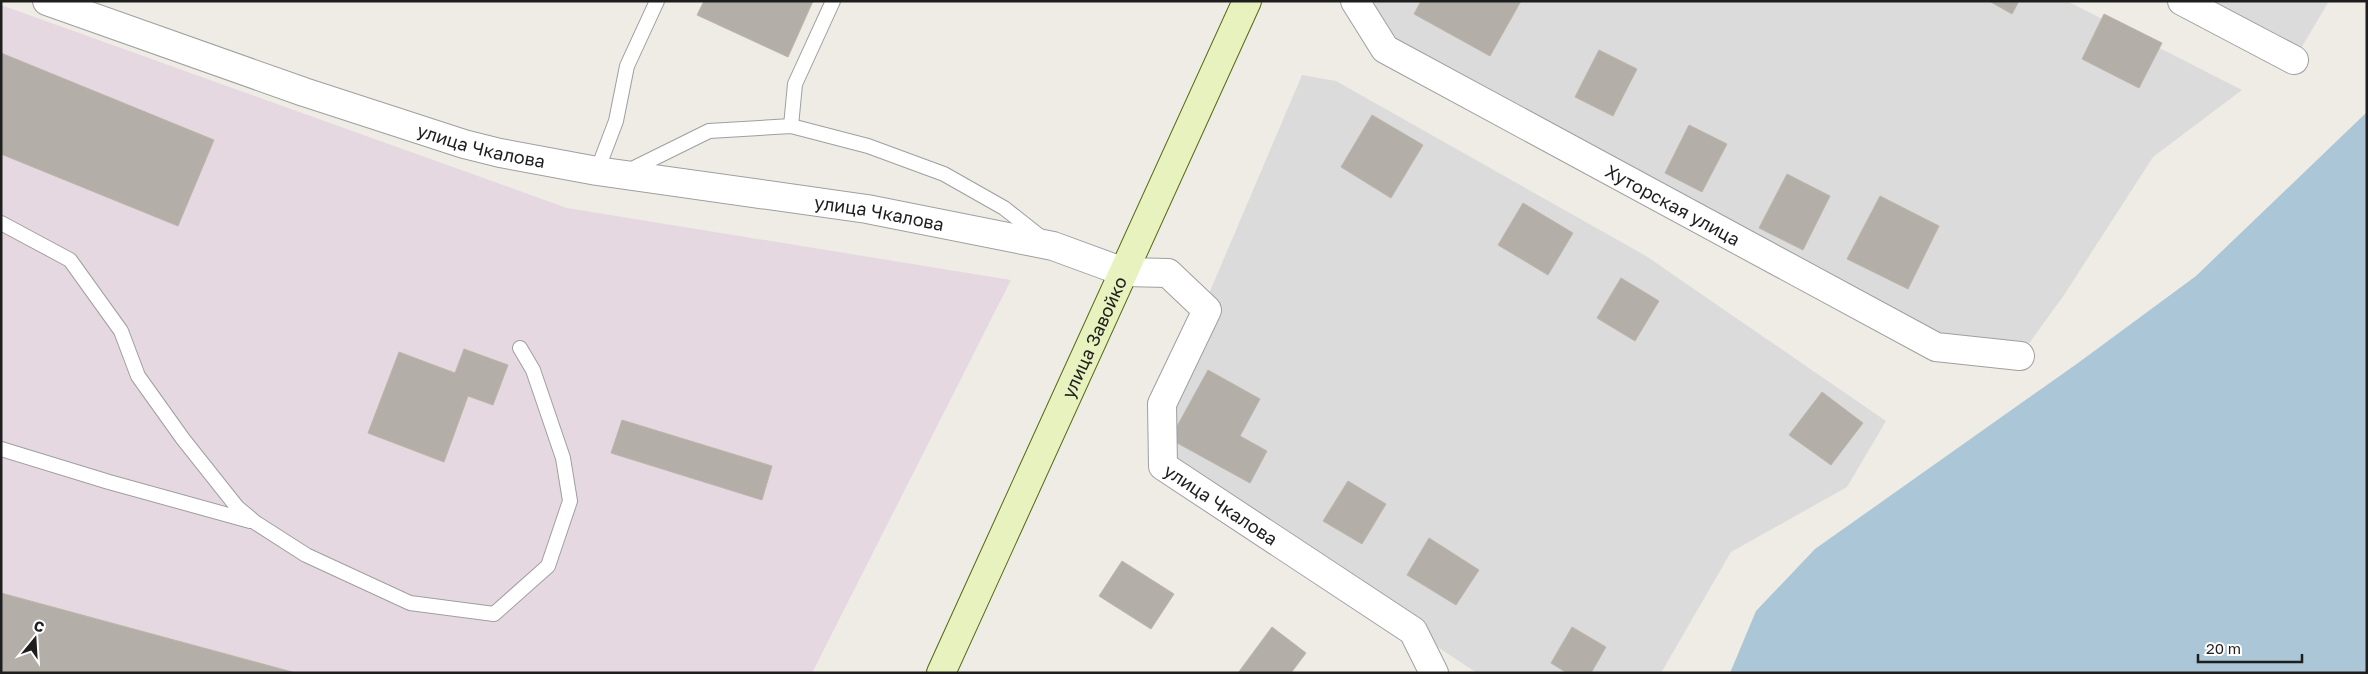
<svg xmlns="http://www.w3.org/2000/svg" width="2368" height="674" viewBox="0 0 2368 674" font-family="'Golos Text',sans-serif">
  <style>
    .residential { fill: #dcdbdb }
    .industrial { fill: #e6d8e1 }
    .water { fill: #abc6d6 }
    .building { fill: #b3aea8; stroke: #beb5a9 }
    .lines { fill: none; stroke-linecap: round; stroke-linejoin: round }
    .lane-casing { stroke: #9f9f9f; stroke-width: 16 }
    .street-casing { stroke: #9f9f9f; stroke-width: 30 }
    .secondary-casing { stroke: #526812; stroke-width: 30 }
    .lane { stroke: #fff; stroke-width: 14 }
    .street { stroke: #fff; stroke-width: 28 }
    .secondary { stroke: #e8f2bf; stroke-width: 28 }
    .labels { text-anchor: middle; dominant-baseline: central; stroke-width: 4; stroke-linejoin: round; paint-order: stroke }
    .street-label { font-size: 18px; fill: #1e1e1e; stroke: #fff }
  </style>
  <rect width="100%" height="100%" fill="#eeece5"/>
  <g class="residential">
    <path d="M 1359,1 L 2067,1 L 2242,90 L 2153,157 L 2064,295 L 2020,356 L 1936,347 L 1385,49 Z"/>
    <path d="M 2182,1 L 2329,1 L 2294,60 Z"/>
    <path d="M 1302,75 L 1336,81 L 1646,256 L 1886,421 L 1847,487 L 1731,552 L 1661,673 L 1477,673 L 1163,466 L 1162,404 Z"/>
  </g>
  <path class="industrial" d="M 1,5 L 567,208 L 1011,280 L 812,673 L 1,673 Z"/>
  <path class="water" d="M 2367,112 L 2367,673 L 1730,673 L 1756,611 L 1815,549 L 2078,363 L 2196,276 Z"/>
  <g class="building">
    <path d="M 704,1 L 813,1 L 788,57 L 697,15 Z"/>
    <path d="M 1421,1 L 1521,1 L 1490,56 L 1414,14 Z"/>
    <path d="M 1989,1 L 2019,1 L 2012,14 Z"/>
    <path d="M 2104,14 L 2162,43 L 2139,88 L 2082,59 Z"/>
    <path d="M 1599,50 L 1637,69 L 1613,116 L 1575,97 Z"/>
    <path d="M 1,53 L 214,140 L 178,226 L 1,154 Z"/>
    <path d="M 1372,115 L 1423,145 L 1391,198 L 1341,167 Z"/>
    <path d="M 1689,125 L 1727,144 L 1702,192 L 1665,173 Z"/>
    <path d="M 1787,174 L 1830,196 L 1803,250 L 1759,228 Z"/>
    <path d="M 1880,196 L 1939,226 L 1908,289 L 1847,259 Z"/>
    <path d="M 1523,203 L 1573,233 L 1548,275 L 1498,245 Z"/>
    <path d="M 1621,278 L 1659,301 L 1635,341 L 1597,318 Z"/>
    <path d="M 464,349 L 508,365 L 493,405 L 468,396 L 444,462 L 368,433 L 399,352 L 455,373 Z"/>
    <path d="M 1208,370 L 1260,399 L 1240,436 L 1267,451 L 1250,483 L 1170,439 Z"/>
    <path d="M 1822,392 L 1863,423 L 1831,465 L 1789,435 Z"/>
    <path d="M 622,420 L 772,466 L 762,500 L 611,453 Z"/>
    <path d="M 1348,481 L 1386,504 L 1362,544 L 1323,521 Z"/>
    <path d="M 1429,538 L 1479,570 L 1456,605 L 1407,575 Z"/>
    <path d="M 1122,561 L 1174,594 L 1151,629 L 1099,596 Z"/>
    <path d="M 1,593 L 296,673 L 1,673 Z"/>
    <path d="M 1272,627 L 1306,653 L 1291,673 L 1238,673 Z"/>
    <path d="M 1572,627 L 1606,647 L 1591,673 L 1567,673 L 1551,663 Z"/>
  </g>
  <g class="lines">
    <defs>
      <g id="lane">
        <path d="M 791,126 L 795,84 L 833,1"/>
        <path d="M 597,171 L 616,121 L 627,66 L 657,1"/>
        <path d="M 628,171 L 709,131 L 791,126 L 868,146 L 944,174 L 1004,208 L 1042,238"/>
        <path d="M 1,223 L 70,260 L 121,331 L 138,376 L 183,439 L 237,507 L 256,523 L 306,555 L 410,603 L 494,614 L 548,566 L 570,501 L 563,458 L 533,370 L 520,348"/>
        <path d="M 1,449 L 109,482 L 250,521"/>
      </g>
      <g id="street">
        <path id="s1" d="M 47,1 L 304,92 L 464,144 L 500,153 L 597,171 L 867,209 L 1053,246 L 1124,272 L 1168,273 L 1207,310 L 1162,404 L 1163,466 L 1413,631 L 1434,673"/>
        <path id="s2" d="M 1355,1 L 1385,49 L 1936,347 L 2020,356"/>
        <path d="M 2182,1 L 2294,60"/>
      </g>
      <g id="secondary">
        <path id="s3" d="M 941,673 L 1247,1"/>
      </g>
    </defs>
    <use href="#lane" class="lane-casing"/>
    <use href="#street" class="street-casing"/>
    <use href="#secondary" class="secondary-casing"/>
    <use href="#lane" class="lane"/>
    <use href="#street" class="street"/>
    <use href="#secondary" class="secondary"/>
  </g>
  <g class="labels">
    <g class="street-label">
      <text stroke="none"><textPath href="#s1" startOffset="458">улица Чкалова</textPath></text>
      <text stroke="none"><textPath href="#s2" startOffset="384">Хуторская улица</textPath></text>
      <text stroke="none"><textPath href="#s1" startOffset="862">улица Чкалова</textPath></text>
      <text stroke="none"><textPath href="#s3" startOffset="369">улица Завойко</textPath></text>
      <text stroke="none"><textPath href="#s1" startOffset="1448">улица Чкалова</textPath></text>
    </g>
  </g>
  <rect width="2368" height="674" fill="none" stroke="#1e1e1e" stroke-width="5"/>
  <g transform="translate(35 639) rotate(18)" stroke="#ffffff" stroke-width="4" paint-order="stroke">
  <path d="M0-4L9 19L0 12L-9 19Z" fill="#1e1e1e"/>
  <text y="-8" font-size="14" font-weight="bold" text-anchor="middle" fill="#1e1e1e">С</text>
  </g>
  <path d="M2198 654v8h104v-8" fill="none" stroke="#1e1e1e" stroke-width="2.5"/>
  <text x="2206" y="654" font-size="15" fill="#1e1e1e" stroke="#ffffff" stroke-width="4" paint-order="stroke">20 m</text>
</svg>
